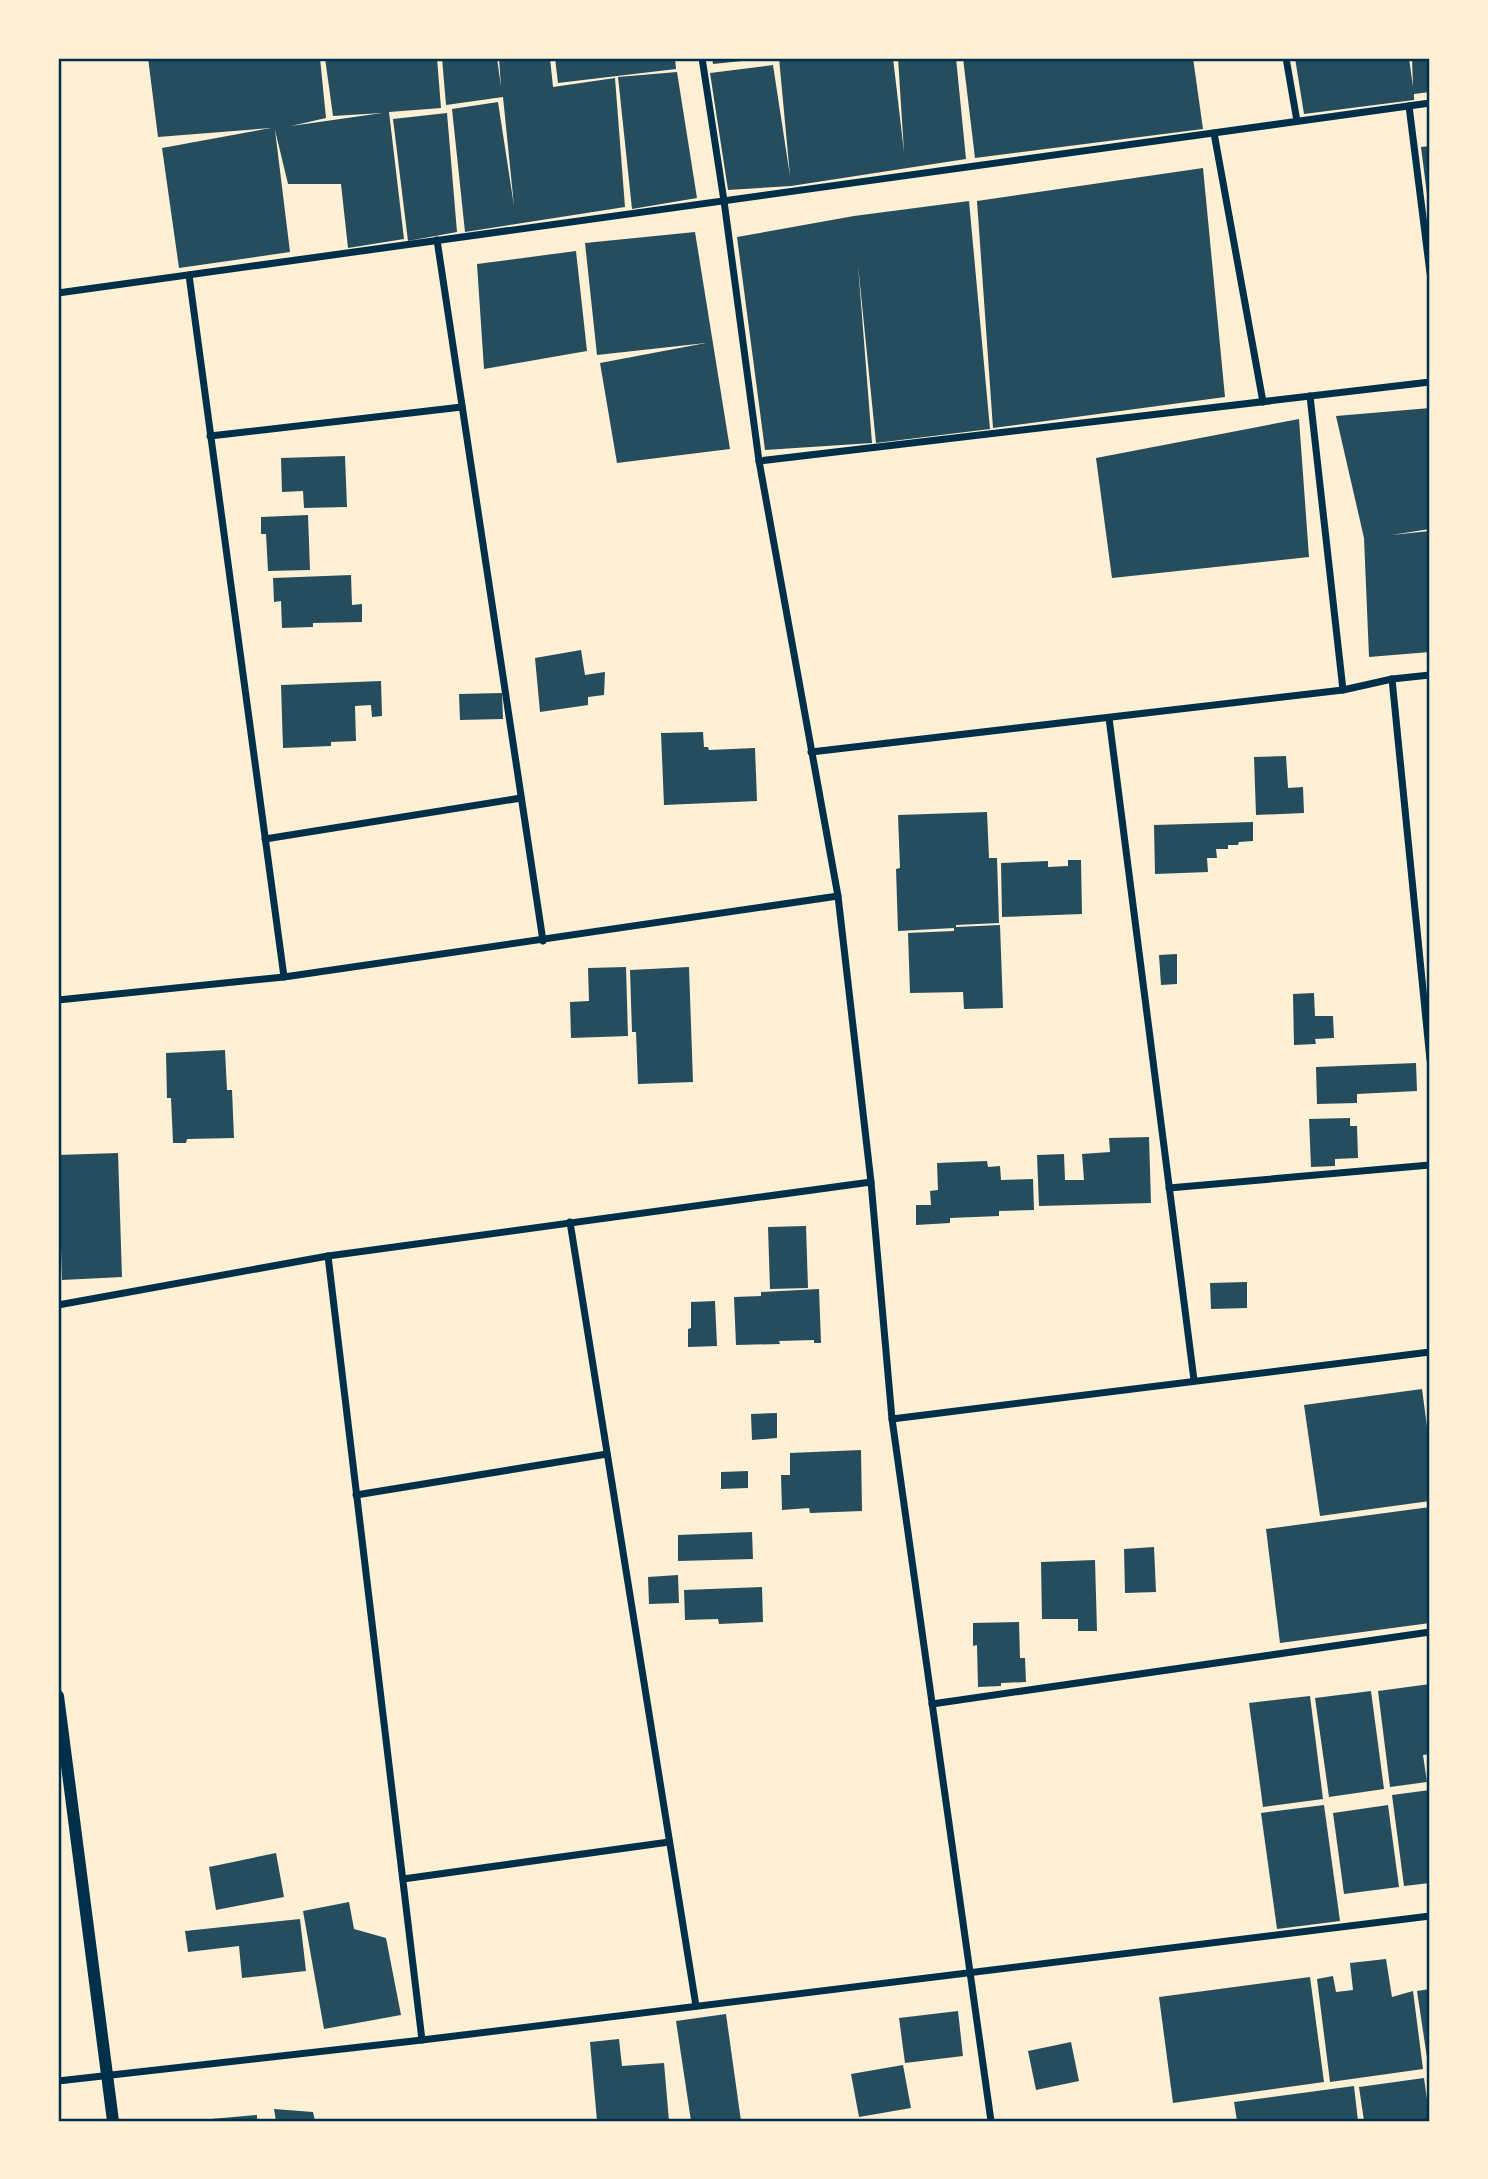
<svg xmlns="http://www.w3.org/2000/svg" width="1488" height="2179" viewBox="0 0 1488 2179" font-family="Poppins,sans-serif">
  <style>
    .building { fill: #264d5e }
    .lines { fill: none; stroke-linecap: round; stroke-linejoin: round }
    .minor { stroke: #003049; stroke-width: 7 }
    .tertiary { stroke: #003049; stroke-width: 12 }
    .neatline { fill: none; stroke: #003049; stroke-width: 2.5 }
  </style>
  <rect width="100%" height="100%" fill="#fdf0d5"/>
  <g class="building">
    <path d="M 148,58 L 320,58 L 326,118 L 291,126 L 382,113 L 333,116 L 325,58 L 437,58 L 441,108 L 389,112 L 404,239 L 348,248 L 341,184 L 288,184 L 275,130 L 290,252 L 179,268 L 162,148 L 271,128 L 158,137 Z"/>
    <path d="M 442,58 L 497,58 L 501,87 L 499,58 L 550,58 L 553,87 L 615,78 L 625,207 L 465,232 L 452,109 L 498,102 L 514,206 L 503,97 L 446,105 Z"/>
    <path d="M 555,58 L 675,58 L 676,69 L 558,83 Z"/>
    <path d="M 712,58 L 752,58 L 752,60 L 713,64 Z"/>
    <path d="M 779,58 L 893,58 L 904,152 L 898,58 L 956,58 L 966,159 L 791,186 L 728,190 L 710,73 L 773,65 L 790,176 Z"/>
    <path d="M 963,58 L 1193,58 L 1203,129 L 975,158 Z"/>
    <path d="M 1295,58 L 1409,58 L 1413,87 L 1412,58 L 1430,58 L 1430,92 L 1414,94 L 1414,100 L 1304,114 Z"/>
    <path d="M 677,72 L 697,198 L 632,209 L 618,77 Z"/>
    <path d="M 447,113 L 457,232 L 408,241 L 393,119 Z"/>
    <path d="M 1430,146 L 1430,210 L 1429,210 L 1421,147 Z"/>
    <path d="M 1203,168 L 1225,397 L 993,428 L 977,201 Z"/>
    <path d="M 969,201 L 990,429 L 876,443 L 858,265 L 872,443 L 765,450 L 737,237 L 854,216 Z"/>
    <path d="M 695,232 L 730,449 L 617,463 L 600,363 L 706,343 L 597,355 L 585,243 Z"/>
    <path d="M 576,251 L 587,351 L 484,369 L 477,264 Z"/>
    <path d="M 1430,408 L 1430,529 L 1391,535 L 1430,531 L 1430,652 L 1369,657 L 1364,538 L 1336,416 Z"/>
    <path d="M 1299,419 L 1309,557 L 1112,578 L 1096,458 Z"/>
    <path d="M 345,456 L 347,507 L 304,508 L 303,491 L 282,492 L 281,458 Z"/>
    <path d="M 308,515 L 310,570 L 268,571 L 266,534 L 261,534 L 261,517 Z"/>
    <path d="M 351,575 L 352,605 L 362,604 L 362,622 L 313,623 L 313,627 L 282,628 L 281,601 L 274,602 L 273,578 Z"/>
    <path d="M 581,650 L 585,675 L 605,672 L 604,695 L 588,697 L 588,705 L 540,712 L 535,658 Z"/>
    <path d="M 381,681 L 382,716 L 372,717 L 371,705 L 355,706 L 356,741 L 331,742 L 331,746 L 283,748 L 281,685 Z"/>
    <path d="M 502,693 L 503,719 L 460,720 L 459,694 Z"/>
    <path d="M 703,732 L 704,747 L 708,747 L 709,750 L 755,748 L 757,801 L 664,805 L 661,733 Z"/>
    <path d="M 1286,756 L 1288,788 L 1303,787 L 1304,813 L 1256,815 L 1254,757 Z"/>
    <path d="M 987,812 L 989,858 L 997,858 L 999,923 L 956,925 L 956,927 L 1000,925 L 1003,1008 L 964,1009 L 963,992 L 910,993 L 908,933 L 954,931 L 954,928 L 898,931 L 896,869 L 900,868 L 898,815 Z"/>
    <path d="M 1253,822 L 1253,841 L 1239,842 L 1238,845 L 1228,845 L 1228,849 L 1216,849 L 1217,858 L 1207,858 L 1208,872 L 1155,874 L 1154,825 Z"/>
    <path d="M 1068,860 L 1081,860 L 1082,914 L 1002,917 L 1001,863 L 1048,861 L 1048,867 L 1068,866 Z"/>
    <path d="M 1177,954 L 1177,984 L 1161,985 L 1159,955 Z"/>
    <path d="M 626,967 L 628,1036 L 571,1038 L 570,1002 L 589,1001 L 588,968 Z"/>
    <path d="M 689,967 L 693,1082 L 638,1084 L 636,1032 L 632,1032 L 630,970 Z"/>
    <path d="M 1314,993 L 1315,1016 L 1333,1016 L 1334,1038 L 1315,1039 L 1316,1044 L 1294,1045 L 1293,994 Z"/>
    <path d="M 225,1050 L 227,1090 L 232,1090 L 234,1138 L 187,1139 L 186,1143 L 173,1143 L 171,1098 L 167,1098 L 166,1053 Z"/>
    <path d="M 1416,1063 L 1417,1091 L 1357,1094 L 1357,1103 L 1317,1104 L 1316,1067 Z"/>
    <path d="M 1350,1118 L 1350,1126 L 1357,1126 L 1358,1158 L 1335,1159 L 1335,1166 L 1311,1167 L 1309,1119 Z"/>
    <path d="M 1149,1137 L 1151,1203 L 1039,1206 L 1037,1155 L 1064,1154 L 1065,1180 L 1084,1180 L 1082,1154 L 1110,1152 L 1109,1138 Z"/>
    <path d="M 118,1153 L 122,1277 L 62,1280 L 58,1155 Z"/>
    <path d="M 987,1161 L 988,1167 L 1000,1166 L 1001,1180 L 1033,1179 L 1034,1210 L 999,1211 L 999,1216 L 950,1218 L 950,1223 L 916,1225 L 916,1205 L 931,1205 L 930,1191 L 938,1190 L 937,1163 Z"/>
    <path d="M 806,1226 L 808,1288 L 770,1289 L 768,1227 Z"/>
    <path d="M 1247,1282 L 1247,1308 L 1211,1309 L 1210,1283 Z"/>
    <path d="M 819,1289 L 821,1343 L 814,1343 L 814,1340 L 779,1341 L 780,1344 L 736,1345 L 734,1297 L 761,1296 L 761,1292 Z"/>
    <path d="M 715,1301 L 717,1346 L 688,1347 L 688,1329 L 691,1328 L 691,1302 Z"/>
    <path d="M 1422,1389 L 1430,1449 L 1430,1501 L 1320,1516 L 1304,1405 Z"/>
    <path d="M 777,1413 L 777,1438 L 752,1440 L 751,1414 Z"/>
    <path d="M 861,1450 L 862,1511 L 810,1513 L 809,1508 L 782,1510 L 781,1475 L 790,1475 L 790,1453 Z"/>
    <path d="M 748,1471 L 748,1488 L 721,1489 L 721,1472 Z"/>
    <path d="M 1430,1507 L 1430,1623 L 1280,1643 L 1266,1529 Z"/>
    <path d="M 752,1532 L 753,1559 L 678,1561 L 678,1535 Z"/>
    <path d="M 1154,1547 L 1156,1592 L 1125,1593 L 1124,1549 Z"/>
    <path d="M 1095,1560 L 1097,1631 L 1078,1631 L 1078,1619 L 1042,1619 L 1041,1562 Z"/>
    <path d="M 678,1575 L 679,1603 L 649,1604 L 648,1577 Z"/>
    <path d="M 762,1587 L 763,1622 L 719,1624 L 718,1619 L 685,1620 L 684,1590 Z"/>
    <path d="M 1019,1622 L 1020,1658 L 1025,1658 L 1026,1682 L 1001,1683 L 1001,1686 L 978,1687 L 977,1645 L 973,1646 L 973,1623 Z"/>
    <path d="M 1430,1684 L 1430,1754 L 1423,1755 L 1427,1782 L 1390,1787 L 1378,1691 Z"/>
    <path d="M 1371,1691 L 1384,1789 L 1329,1797 L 1315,1698 Z"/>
    <path d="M 1310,1696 L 1323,1799 L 1263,1807 L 1249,1703 Z"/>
    <path d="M 1430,1790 L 1430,1883 L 1404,1886 L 1392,1795 Z"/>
    <path d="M 1324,1805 L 1340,1921 L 1277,1929 L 1261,1813 Z"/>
    <path d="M 1388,1805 L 1399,1887 L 1344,1894 L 1333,1813 Z"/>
    <path d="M 276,1853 L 284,1897 L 216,1910 L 209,1867 Z"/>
    <path d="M 349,1902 L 354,1929 L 386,1938 L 401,2015 L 324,2029 L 303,1911 Z"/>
    <path d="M 300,1919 L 306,1971 L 242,1978 L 239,1946 L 188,1952 L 185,1931 Z"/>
    <path d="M 1386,1959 L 1392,1997 L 1413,1991 L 1423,2069 L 1330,2082 L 1317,1979 L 1333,1976 L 1336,1992 L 1353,1990 L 1350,1963 Z"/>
    <path d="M 1310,1977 L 1324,2082 L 1173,2103 L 1159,1997 Z"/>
    <path d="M 1430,1989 L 1430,2071 L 1429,2071 L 1417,1991 Z"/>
    <path d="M 958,2011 L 963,2056 L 905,2063 L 899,2018 Z"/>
    <path d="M 726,2014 L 741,2121 L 691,2121 L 676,2021 Z"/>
    <path d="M 619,2039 L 622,2066 L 664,2063 L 669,2121 L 597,2121 L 590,2042 Z"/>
    <path d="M 1071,2042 L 1079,2081 L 1036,2090 L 1028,2051 Z"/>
    <path d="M 903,2065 L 911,2108 L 859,2117 L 851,2074 Z"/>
    <path d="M 1424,2078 L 1430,2121 L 1364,2121 L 1359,2087 Z"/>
    <path d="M 1354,2086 L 1358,2121 L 1237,2121 L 1234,2102 Z"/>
    <path d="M 274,2109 L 313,2112 L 315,2121 L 276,2121 Z"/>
    <path d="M 257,2115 L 257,2121 L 211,2121 L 211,2119 Z"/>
  </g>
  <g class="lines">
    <g class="minor">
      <path d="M 702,58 L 724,201 L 759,461 L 838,896 L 871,1182 L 892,1419 L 991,2121"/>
      <path d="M 1286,58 L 1297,121"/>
      <path d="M 1409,106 L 1430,273"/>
      <path d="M 1214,133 L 1263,402"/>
      <path d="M 437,240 L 543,941"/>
      <path d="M 189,275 L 284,977"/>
      <path d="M 58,293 L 1430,103"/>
      <path d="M 1310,396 L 1343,690"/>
      <path d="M 210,436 L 462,407"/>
      <path d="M 759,461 L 1430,382"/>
      <path d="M 1392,679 L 1430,1060"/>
      <path d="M 1109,718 L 1194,1380"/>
      <path d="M 811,752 L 1343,690 L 1392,679 L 1430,675"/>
      <path d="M 265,839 L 521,798"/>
      <path d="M 58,1000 L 284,977 L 838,896"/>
      <path d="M 1169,1188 L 1430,1165"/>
      <path d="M 570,1222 L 696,2006"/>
      <path d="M 328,1256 L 422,2040"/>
      <path d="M 58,1305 L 328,1256 L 871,1182"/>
      <path d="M 892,1419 L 1430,1352"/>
      <path d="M 356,1495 L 607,1454"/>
      <path d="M 932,1704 L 1430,1632"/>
      <path d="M 403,1879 L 669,1842"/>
      <path d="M 58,2081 L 422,2040 L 1430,1916"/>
    </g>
    <path class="tertiary" d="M 58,1696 L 113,2121"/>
  </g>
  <rect width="1488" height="2179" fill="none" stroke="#fdf0d5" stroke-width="119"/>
  <rect x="60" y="60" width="1368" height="2060" class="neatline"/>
</svg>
